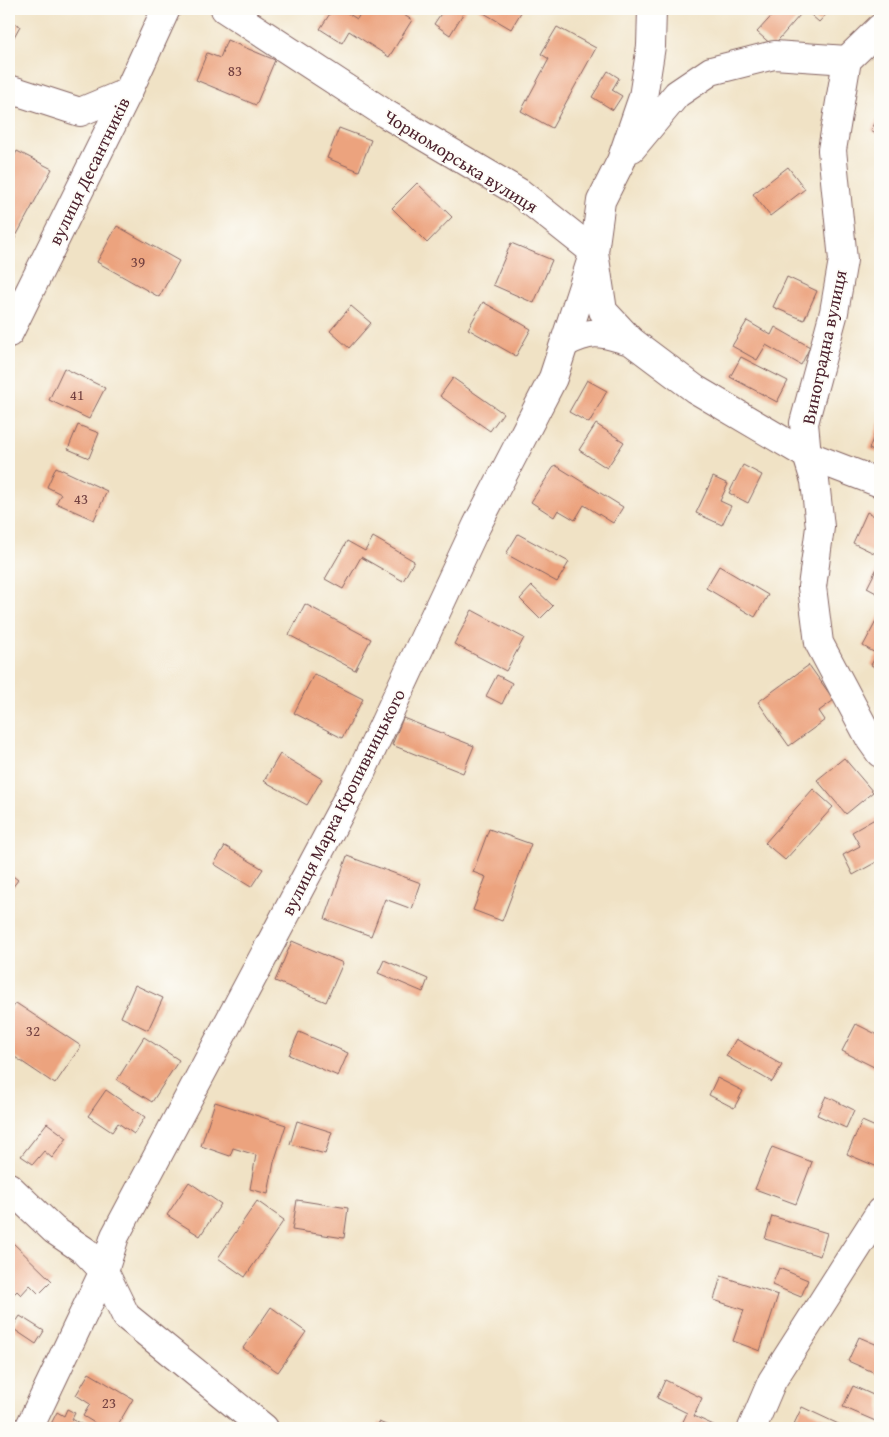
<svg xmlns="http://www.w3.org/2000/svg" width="889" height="1437" viewBox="0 0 889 1437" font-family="'Gentium Book Plus',serif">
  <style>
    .building { fill: #eca37e }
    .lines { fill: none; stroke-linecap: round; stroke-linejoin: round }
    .street-casing { stroke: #846361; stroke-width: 30 }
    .street { stroke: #fff; stroke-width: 28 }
    .labels { text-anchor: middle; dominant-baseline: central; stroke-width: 4; stroke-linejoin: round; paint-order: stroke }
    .number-label { font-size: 15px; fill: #724040 }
    .street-label { font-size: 18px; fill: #4a1f2b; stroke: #fdfcf7 }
  </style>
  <rect width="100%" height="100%" fill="#fdfcf7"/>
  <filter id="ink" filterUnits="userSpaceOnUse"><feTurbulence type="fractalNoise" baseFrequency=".02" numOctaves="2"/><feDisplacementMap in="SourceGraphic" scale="10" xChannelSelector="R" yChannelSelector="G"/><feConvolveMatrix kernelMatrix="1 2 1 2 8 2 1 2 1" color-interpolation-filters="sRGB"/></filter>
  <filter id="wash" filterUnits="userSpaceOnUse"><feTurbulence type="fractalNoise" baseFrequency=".0096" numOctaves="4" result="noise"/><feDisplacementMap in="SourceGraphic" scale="20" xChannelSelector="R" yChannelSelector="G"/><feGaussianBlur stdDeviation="1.12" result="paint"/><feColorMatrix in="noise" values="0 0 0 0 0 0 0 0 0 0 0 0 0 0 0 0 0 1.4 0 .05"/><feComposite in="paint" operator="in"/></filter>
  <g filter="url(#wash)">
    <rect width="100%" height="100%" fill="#f0e2c5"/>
    <g id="blocks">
      <g class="building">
        <path d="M 333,9 L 341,9 L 357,19 L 363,9 L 394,9 L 412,20 L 389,57 L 349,31 L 342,43 L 320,29 Z"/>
        <path d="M 444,9 L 466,9 L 450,35 L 434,24 Z"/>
        <path d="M 477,9 L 523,9 L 511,29 Z"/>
        <path d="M 778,9 L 793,9 L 800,15 L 773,46 L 757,32 Z"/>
        <path d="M 804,9 L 831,9 L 819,22 Z"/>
        <path d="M 9,20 L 20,26 L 9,46 Z"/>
        <path d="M 557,27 L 596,48 L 552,128 L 521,111 L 549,59 L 541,54 Z"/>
        <path d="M 227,40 L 275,60 L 256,105 L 196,80 L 207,53 L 220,58 Z"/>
        <path d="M 608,71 L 619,78 L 612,90 L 622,96 L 613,110 L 592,97 Z"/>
        <path d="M 880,115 L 880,136 L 871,130 Z"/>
        <path d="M 339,128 L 371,140 L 359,171 L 327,158 Z"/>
        <path d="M 17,151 L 52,169 L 13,242 L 9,240 L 9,167 Z"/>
        <path d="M 788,167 L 805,189 L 770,216 L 753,194 Z"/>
        <path d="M 417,183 L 452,217 L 427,243 L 392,208 Z"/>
        <path d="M 117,226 L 179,261 L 159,297 L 97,262 Z"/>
        <path d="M 511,243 L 552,260 L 534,303 L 493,285 Z"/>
        <path d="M 787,277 L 817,291 L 804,320 L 773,307 Z"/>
        <path d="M 483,302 L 531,329 L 516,356 L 468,329 Z"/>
        <path d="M 351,306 L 371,323 L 349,348 L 330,331 Z"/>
        <path d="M 747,321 L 771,335 L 775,327 L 810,347 L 801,365 L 766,345 L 757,360 L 732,346 Z"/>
        <path d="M 741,357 L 788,381 L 777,402 L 730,377 Z"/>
        <path d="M 64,368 L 105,388 L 89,419 L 49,400 Z"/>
        <path d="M 453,378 L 503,413 L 490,431 L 440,396 Z"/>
        <path d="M 587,380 L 607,391 L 589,423 L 569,412 Z"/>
        <path d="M 880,420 L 880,454 L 869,449 Z"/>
        <path d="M 596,424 L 624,442 L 607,468 L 579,450 Z"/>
        <path d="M 78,425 L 99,433 L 89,458 L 68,449 Z"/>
        <path d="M 555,465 L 623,507 L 613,523 L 584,505 L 575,520 L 558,510 L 554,517 L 531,502 Z"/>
        <path d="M 743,465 L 762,475 L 748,503 L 729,493 Z"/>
        <path d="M 56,467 L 107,491 L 94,520 L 56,503 L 61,494 L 47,487 Z"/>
        <path d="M 713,477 L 728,484 L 720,501 L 731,506 L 722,525 L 696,513 Z"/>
        <path d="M 867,512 L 880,519 L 880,556 L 853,543 Z"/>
        <path d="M 518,534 L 569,562 L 557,582 L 506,554 Z"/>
        <path d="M 373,537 L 414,561 L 403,581 L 361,557 L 343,589 L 325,579 L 347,541 L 365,551 Z"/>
        <path d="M 880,562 L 880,595 L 867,588 Z"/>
        <path d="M 719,566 L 768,595 L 755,617 L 706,588 Z"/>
        <path d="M 532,586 L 553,606 L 540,619 L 520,599 Z"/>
        <path d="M 305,604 L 371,639 L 355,670 L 289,635 Z"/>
        <path d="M 472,610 L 524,638 L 506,671 L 454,644 Z"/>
        <path d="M 880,614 L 880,670 L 871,665 L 877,654 L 863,646 Z"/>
        <path d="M 809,665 L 834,700 L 819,711 L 825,720 L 789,746 L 758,702 Z"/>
        <path d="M 314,674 L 363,699 L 342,738 L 294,713 Z"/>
        <path d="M 497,675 L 512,683 L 502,704 L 486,696 Z"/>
        <path d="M 403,718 L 474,746 L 463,773 L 392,745 Z"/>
        <path d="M 280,754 L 322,779 L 307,805 L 264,781 Z"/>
        <path d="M 844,758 L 873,792 L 846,814 L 817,780 Z"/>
        <path d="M 813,789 L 833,807 L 785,860 L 765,843 Z"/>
        <path d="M 880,816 L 880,860 L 853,875 L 843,855 L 860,846 L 852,832 Z"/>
        <path d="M 489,829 L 531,844 L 502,921 L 473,910 L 486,877 L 473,872 Z"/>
        <path d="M 225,846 L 263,869 L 251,887 L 214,864 Z"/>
        <path d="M 347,856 L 421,883 L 412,909 L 385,899 L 371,936 L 325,919 Z"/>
        <path d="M 9,873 L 18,880 L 9,892 Z"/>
        <path d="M 292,941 L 343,963 L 326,1002 L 275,981 Z"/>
        <path d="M 384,960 L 428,979 L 423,992 L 378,973 Z"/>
        <path d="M 135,985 L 163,998 L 148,1030 L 121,1017 Z"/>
        <path d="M 16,1003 L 81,1046 L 55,1084 L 9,1053 L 9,1013 Z"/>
        <path d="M 856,1024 L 880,1036 L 880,1054 L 874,1067 L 842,1051 Z"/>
        <path d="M 299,1032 L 348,1053 L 338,1076 L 289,1055 Z"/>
        <path d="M 144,1037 L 179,1060 L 152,1102 L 117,1080 Z"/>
        <path d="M 736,1039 L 782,1065 L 772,1082 L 726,1056 Z"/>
        <path d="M 717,1078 L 743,1091 L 734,1108 L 709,1095 Z"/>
        <path d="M 106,1090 L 145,1117 L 134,1134 L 118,1123 L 112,1132 L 88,1116 Z"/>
        <path d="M 826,1096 L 854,1110 L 846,1128 L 817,1115 Z"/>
        <path d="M 215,1102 L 286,1125 L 274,1162 L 268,1194 L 250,1189 L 256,1155 L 233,1148 L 230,1156 L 201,1146 Z"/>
        <path d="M 297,1121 L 332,1132 L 325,1154 L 290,1144 Z"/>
        <path d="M 862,1121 L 880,1129 L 880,1168 L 847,1154 Z"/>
        <path d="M 47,1123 L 67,1138 L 52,1158 L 44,1151 L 33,1164 L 21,1156 Z"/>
        <path d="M 772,1147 L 812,1162 L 796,1204 L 755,1189 Z"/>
        <path d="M 189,1182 L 221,1204 L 200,1236 L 167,1215 Z"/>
        <path d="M 297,1200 L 348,1208 L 344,1238 L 292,1230 Z"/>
        <path d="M 257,1201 L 284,1220 L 245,1277 L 218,1258 Z"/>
        <path d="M 772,1216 L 827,1233 L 820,1256 L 765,1239 Z"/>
        <path d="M 9,1239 L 52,1281 L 39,1294 L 30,1285 L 21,1295 L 17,1291 L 9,1299 Z"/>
        <path d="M 779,1268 L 808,1280 L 801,1297 L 772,1285 Z"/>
        <path d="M 721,1276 L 778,1295 L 760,1351 L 733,1341 L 744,1310 L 714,1300 Z"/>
        <path d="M 271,1307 L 306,1332 L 278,1372 L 243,1348 Z"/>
        <path d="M 20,1316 L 44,1331 L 36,1344 L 12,1328 Z"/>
        <path d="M 859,1337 L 880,1346 L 880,1375 L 848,1361 Z"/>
        <path d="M 89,1373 L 133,1399 L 116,1428 L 103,1428 L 83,1416 L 90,1404 L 76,1395 Z"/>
        <path d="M 665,1380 L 702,1398 L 694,1416 L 720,1428 L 680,1428 L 687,1413 L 657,1398 Z"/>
        <path d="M 853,1386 L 880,1398 L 880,1423 L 843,1407 Z"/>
        <path d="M 802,1407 L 847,1428 L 804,1428 L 794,1424 Z"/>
        <path d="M 67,1409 L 75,1413 L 72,1419 L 83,1425 L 82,1428 L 49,1428 L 57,1412 L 64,1416 Z"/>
        <path d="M 379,1422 L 393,1428 L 376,1428 Z"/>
      </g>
    </g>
  </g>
  <g filter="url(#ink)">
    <use href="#blocks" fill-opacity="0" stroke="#846361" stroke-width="1"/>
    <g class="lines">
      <defs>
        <g id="street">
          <path d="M 225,9 L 386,114 L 520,193 L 594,252 L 603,311 L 631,341 L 695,389 L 807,455 L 880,483"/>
          <path d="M 880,28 L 847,60 L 832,150 L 843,260 L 834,312 L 804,423 L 807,455 L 815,481 L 820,527 L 812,587 L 819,643 L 870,739 L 880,753"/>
          <path d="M 9,89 L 80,112 L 128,92"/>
          <path d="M 632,148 L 677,94 L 711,71 L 774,55 L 847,60"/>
          <path d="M 9,333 L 128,92 L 166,9"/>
          <path d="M 565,343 C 595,328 601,333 631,341"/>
          <path d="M 9,1187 L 54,1230 L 85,1251 L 104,1271 L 126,1316 L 264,1428"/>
          <path d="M 29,1428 L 104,1271 L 115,1236 L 360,775 L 477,525 L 553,378 L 594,252 L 601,201 L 621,161 L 643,97 L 651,46 L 652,9"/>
          <path d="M 752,1428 L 772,1381 L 880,1212"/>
        </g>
      </defs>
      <use href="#street" class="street-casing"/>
      <use href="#street" class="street"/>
    </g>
  </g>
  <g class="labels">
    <g class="number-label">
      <text x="235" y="70">83</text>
      <text x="138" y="261">39</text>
      <text x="77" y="394">41</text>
      <text x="81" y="498">43</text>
      <text x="33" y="1030">32</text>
      <text x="109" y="1402">23</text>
    </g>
    <g class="street-label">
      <text transform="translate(461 161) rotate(32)">Чорноморська вулиця</text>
      <text transform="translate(89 171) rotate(-64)">вулиця Десантників</text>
      <text transform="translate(824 347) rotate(-78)">Виноградна вулиця</text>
      <text transform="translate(343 802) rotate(-63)">вулиця Марка Кропивницького</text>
    </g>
  </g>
  <rect width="889" height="1437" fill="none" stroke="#fdfcf7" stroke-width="30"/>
</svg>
